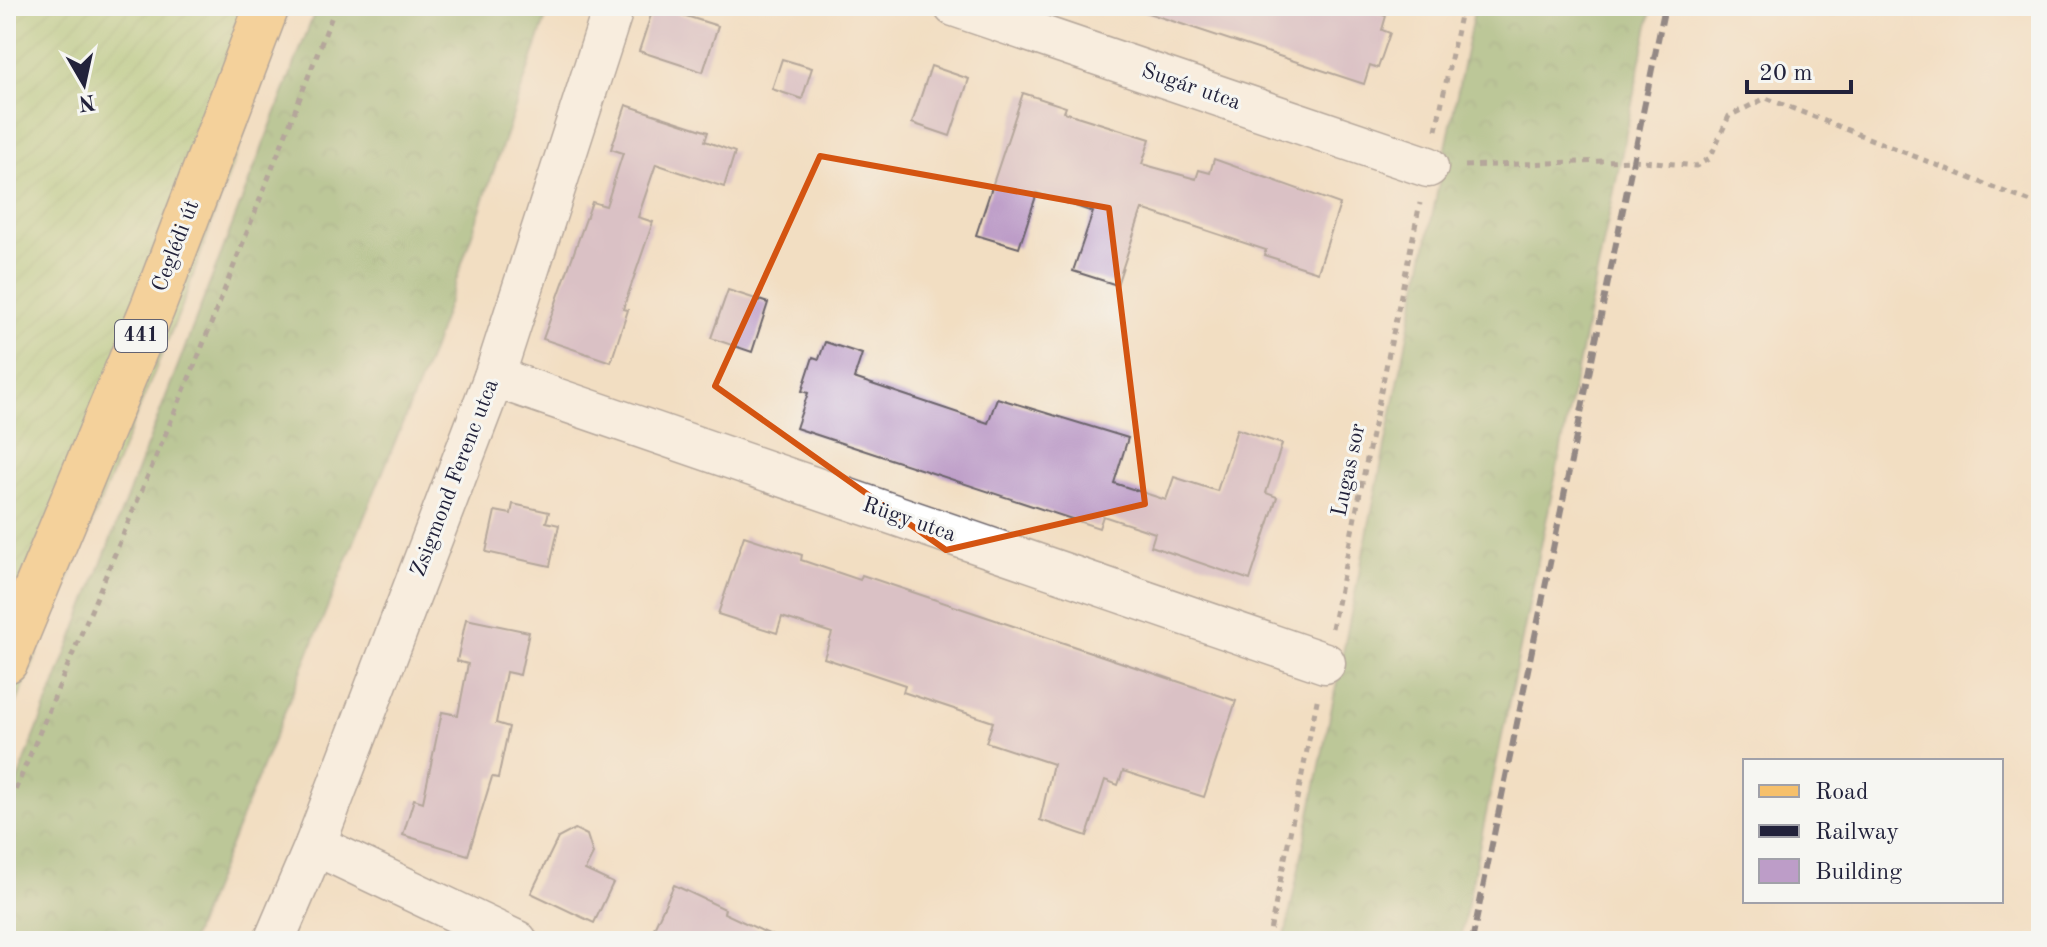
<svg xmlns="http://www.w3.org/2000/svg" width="2047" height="947" viewBox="0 0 2047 947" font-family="'Old Standard TT',serif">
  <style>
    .forest { fill: url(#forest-crowns); stroke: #4e6650; stroke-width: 2 }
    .garden { fill: url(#garden-furrows); stroke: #5d7457; stroke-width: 2 }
    .building { fill: #bd9dc8 }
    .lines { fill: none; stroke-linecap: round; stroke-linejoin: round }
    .minor-casing { stroke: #6b646a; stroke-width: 43 }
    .primary-casing { stroke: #6b646a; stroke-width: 47 }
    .path { stroke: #6b646a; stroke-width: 5; stroke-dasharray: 6 6; stroke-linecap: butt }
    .minor { stroke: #fff; stroke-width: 40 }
    .primary { stroke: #f6c06b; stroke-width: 44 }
    .rail { stroke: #22223b; stroke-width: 6; stroke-dasharray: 12 6; stroke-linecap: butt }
    .marked { fill: none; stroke: #d45411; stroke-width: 6; stroke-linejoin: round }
    .labels { text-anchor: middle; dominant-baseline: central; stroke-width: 6; stroke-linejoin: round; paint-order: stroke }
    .shield { fill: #f6f6f2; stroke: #626272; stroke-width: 2 }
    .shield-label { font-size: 20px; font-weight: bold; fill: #22223b }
    .street-label { font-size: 22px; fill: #22223b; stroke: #f6f6f2 }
  </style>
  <defs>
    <pattern id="forest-crowns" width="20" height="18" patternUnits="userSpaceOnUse" patternTransform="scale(2)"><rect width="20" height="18" fill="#7aaa65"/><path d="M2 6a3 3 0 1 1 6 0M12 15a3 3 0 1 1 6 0" fill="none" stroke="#648a54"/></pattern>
    <pattern id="garden-furrows" width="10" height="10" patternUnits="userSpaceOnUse" patternTransform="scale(2)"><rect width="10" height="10" fill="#98c573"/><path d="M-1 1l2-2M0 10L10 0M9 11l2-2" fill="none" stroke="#83a964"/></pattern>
  </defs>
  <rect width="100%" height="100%" fill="#f6f6f2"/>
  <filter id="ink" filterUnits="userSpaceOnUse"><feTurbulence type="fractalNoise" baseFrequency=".0125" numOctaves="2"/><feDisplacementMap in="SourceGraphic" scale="16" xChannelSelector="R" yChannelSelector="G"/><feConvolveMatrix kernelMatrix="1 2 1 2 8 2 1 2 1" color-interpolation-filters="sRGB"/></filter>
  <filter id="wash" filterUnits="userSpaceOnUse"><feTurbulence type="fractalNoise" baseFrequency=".006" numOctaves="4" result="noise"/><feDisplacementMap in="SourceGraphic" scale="32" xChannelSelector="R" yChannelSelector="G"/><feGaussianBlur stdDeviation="1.8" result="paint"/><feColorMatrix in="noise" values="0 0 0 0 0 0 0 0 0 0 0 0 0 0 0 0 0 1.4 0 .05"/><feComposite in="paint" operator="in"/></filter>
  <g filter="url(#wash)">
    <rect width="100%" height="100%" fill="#f2dec2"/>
    <g class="forest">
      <path d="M 317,6 L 550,6 L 431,354 L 191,941 L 6,941 L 6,810 Z"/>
      <path d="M 1475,6 L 1652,6 L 1460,941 L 1284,941 Z"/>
    </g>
    <path class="garden" d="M 6,6 L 289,6 L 182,306 L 6,728 Z"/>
    <g id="blocks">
      <g class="building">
        <path d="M 654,6 L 718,26 L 703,72 L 639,51 Z"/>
        <path d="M 1143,6 L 1356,6 L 1386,16 L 1382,30 L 1390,33 L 1378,68 L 1370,65 L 1364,84 L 1142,11 Z"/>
        <path d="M 782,59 L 812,68 L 802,99 L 772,89 Z"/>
        <path d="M 931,66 L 969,79 L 950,136 L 912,123 Z"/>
        <path d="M 1023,93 L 1066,107 L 1064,112 L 1150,139 L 1142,164 L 1196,179 L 1199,170 L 1210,173 L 1214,159 L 1340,204 L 1318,272 L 1264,255 L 1266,250 L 1142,209 L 1117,285 L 1073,271 L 1093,212 L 1037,193 L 1019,248 L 976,235 Z"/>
        <path d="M 626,105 L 708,132 L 705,141 L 735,152 L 724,187 L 656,164 L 638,217 L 653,222 L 623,309 L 628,310 L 611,362 L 543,339 L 592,202 L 606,206 L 623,153 L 611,149 Z"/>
        <path d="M 728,290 L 768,303 L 752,352 L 711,338 Z"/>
        <path d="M 825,342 L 862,354 L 854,378 L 988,423 L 997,398 L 1128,438 L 1114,483 L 1166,500 L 1174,477 L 1217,491 L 1237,429 L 1282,444 L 1266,493 L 1277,497 L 1250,580 L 1151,546 L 1155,533 L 1103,516 L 1099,528 L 796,428 L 808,393 L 802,391 L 813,357 L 819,359 Z"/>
        <path d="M 513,504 L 549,512 L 546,522 L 559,525 L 550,566 L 486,552 L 495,511 L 511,514 Z"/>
        <path d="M 744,536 L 802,555 L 801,560 L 860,580 L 862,575 L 1236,701 L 1204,797 L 1123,771 L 1118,785 L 1105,780 L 1087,836 L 1040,820 L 1053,764 L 986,742 L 993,722 L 903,692 L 905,685 L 824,658 L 832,633 L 782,617 L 777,633 L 718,614 Z"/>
        <path d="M 466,619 L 529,632 L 520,675 L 506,672 L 496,723 L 509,727 L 498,778 L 492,777 L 468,855 L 403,835 L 414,799 L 423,802 L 442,712 L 458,715 L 468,664 L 457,661 Z"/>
        <path d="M 575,829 L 587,835 L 593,854 L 585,870 L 613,883 L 594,923 L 531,893 L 558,838 Z"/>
        <path d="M 674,885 L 725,909 L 724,913 L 784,941 L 648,941 Z"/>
      </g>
    </g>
  </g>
  <g filter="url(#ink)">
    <use href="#blocks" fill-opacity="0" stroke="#6b646a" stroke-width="2"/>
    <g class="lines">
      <defs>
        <g id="minor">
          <path d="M 954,6 L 1428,167"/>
          <path d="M 494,377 L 1325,663"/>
          <path d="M 315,845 L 517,941"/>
          <path d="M 274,941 L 315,845 L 494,377 L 614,6"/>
        </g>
        <path id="primary" d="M 6,661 L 153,307 L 267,6"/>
      </defs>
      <use href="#minor" class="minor-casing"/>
      <use href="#primary" class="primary-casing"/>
      <g class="path">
        <path d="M 1436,130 L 1462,6"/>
        <path d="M 1465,166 L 1633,160 L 1696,166 L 1710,158 L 1729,116 L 1766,98 L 2041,206"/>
        <path d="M 1332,628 L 1420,203"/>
        <path d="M 6,812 L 198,357 L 336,6"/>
        <path d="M 1268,941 L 1318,696"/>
      </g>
      <use href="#minor" class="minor"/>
      <use href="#primary" class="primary"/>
      <path class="rail" d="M 1472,941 L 1665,6"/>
    </g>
  </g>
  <path d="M0 0H2047V947H0ZM 820,156 L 1109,208 L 1145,504 L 946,550 L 715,386 Z" fill="#f2dec2" fill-opacity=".55" fill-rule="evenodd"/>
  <path class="marked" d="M 820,156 L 1109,208 L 1145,504 L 946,550 L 715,386 Z"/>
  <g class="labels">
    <rect class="shield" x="115" y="320" width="52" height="32" rx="6"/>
    <g class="shield-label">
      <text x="141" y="336">441</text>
    </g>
    <g class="street-label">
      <text transform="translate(1191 87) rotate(19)">Sugár utca</text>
      <text transform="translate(176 246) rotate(-69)">Ceglédi út</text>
      <text transform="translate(1349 470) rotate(-78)">Lugas sor</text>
      <text transform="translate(455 478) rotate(-69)">Zsigmond Ferenc utca</text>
      <text transform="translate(909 520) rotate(19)">Rügy utca</text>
    </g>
  </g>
  <rect width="2047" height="947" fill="none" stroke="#f6f6f2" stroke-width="32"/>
  <rect x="1743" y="759" width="260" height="144" fill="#f6f6f2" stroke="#a1a1a9" stroke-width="2"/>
  <rect x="1759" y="785" width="40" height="12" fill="#f6c06b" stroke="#a1a1a9" stroke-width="2"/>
  <text x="1815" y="799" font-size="24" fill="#22223b">Road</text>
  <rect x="1759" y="825" width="40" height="12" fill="#22223b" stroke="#a1a1a9" stroke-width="2"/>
  <text x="1815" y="839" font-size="24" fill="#22223b">Railway</text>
  <rect x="1759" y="859" width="40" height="24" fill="#bd9dc8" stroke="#a1a1a9" stroke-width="2"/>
  <text x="1815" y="879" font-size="24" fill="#22223b">Building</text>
  <g transform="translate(84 84) rotate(171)" stroke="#f6f6f2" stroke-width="6" paint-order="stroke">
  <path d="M0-6L14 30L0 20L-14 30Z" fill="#22223b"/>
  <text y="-12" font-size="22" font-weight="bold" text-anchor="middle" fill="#22223b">N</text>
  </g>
  <path d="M1747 80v12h104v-12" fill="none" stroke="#22223b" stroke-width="4"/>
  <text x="1759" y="80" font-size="24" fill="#22223b" stroke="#f6f6f2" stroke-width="6" paint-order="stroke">20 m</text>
</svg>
